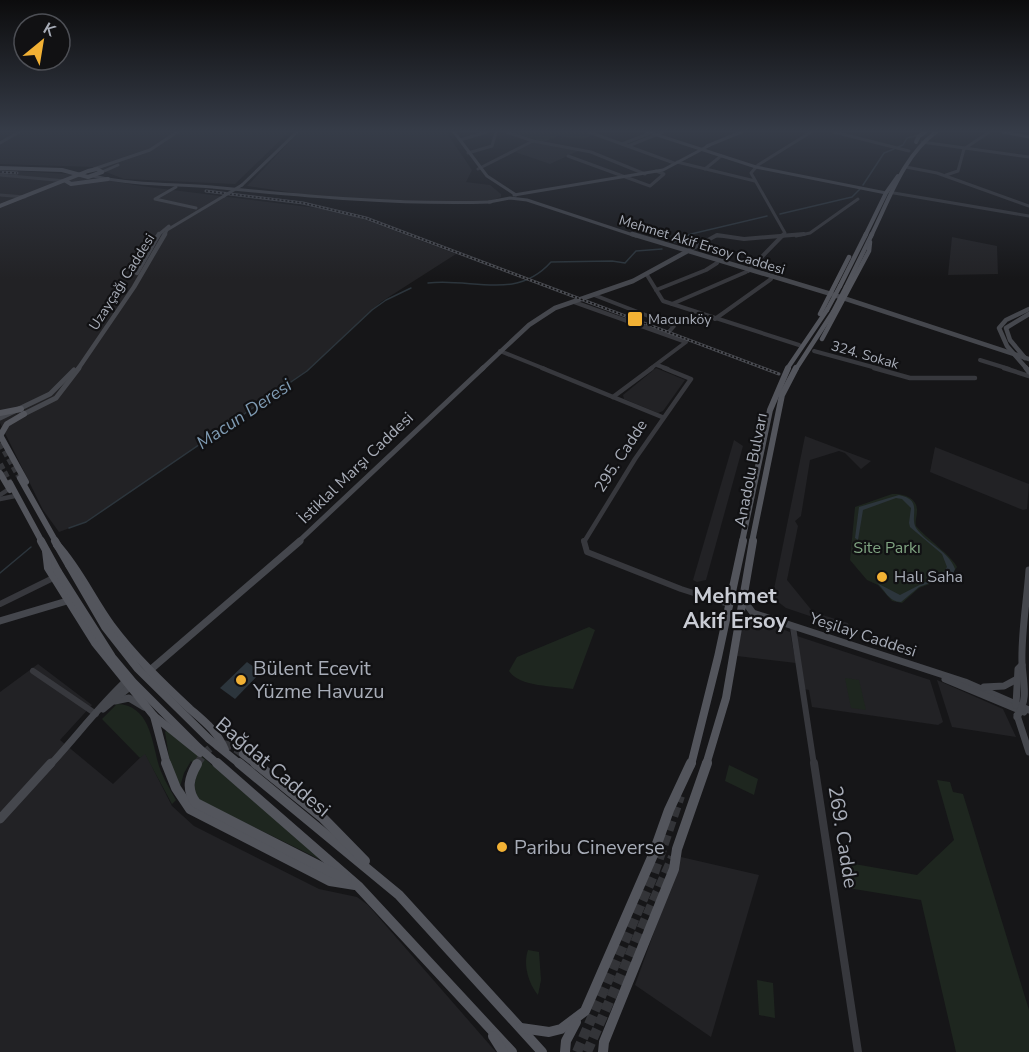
<svg xmlns="http://www.w3.org/2000/svg" width="1029" height="1052" viewBox="0 0 1029 1052" font-family="'Nunito Sans',sans-serif">
  <style>
    .built { fill: #222225 }
    .green { fill: #1e261f }
    .water { fill: #2c353c }
    .lines { fill: none; stroke-linecap: round; stroke-linejoin: round }
    .stream { stroke: #2c353c; stroke-width: 1.5 }
    .primary-tunnel-far2 { stroke: #333438; stroke-width: 6; stroke-dasharray: 6 3; stroke-linecap: butt }
    .primary-tunnel-far1 { stroke: #333438; stroke-width: 8; stroke-dasharray: 8 4; stroke-linecap: butt }
    .primary-tunnel { stroke: #333438; stroke-width: 10; stroke-dasharray: 10 5; stroke-linecap: butt }
    .tertiary-far4 { stroke: #37383d; stroke-width: 3 }
    .tertiary-far3 { stroke: #37383d; stroke-width: 4 }
    .tertiary-far2 { stroke: #37383d; stroke-width: 4.5 }
    .tertiary-far1 { stroke: #37383d; stroke-width: 6 }
    .tertiary { stroke: #37383d; stroke-width: 8 }
    .secondary-far4 { stroke: #45474d; stroke-width: 3 }
    .secondary-far3 { stroke: #45474d; stroke-width: 4.5 }
    .secondary-far2 { stroke: #45474d; stroke-width: 5 }
    .secondary-far1 { stroke: #45474d; stroke-width: 7 }
    .secondary { stroke: #45474d; stroke-width: 9 }
    .primary-far4 { stroke: #53555c; stroke-width: 4 }
    .primary-far3 { stroke: #53555c; stroke-width: 4.5 }
    .primary-far2 { stroke: #53555c; stroke-width: 6 }
    .primary-far1 { stroke: #53555c; stroke-width: 8 }
    .primary { stroke: #53555c; stroke-width: 10 }
    .rail-casing { stroke: #4a4c52; stroke-width: 3 }
    .rail { stroke: #111113; stroke-width: 1.5; stroke-dasharray: 2; stroke-linecap: butt }
    .secondary-bridge { stroke: #45474d; stroke-width: 3 }
    .primary-bridge-far1 { stroke: #53555c; stroke-width: 4.5 }
    .primary-bridge { stroke: #53555c; stroke-width: 8 }
    .poi-dot { fill: #f2b134; stroke: #111113; stroke-width: 2 }
    .labels { text-anchor: middle; dominant-baseline: central; stroke-width: 4.5; stroke-linejoin: round; paint-order: stroke }
    .far-street-label { font-size: 14px; fill: #a8adb8; stroke: #111113 }
    .far-poi-label { font-size: 14px; fill: #a8adb8; stroke: #111113; text-anchor: start }
    .street-label { font-size: 16px; fill: #a8adb8; stroke: #111113 }
    .park-label { font-size: 16px; fill: #7fa381; stroke: #111113 }
    .poi-label { font-size: 16px; fill: #a8adb8; stroke: #111113; text-anchor: start }
    .water-label { font-size: 18px; font-style: italic; fill: #7f9bb3; stroke: #111113 }
    .near-poi-label { font-size: 20px; fill: #a8adb8; stroke: #111113; text-anchor: start }
    .near-street-label { font-size: 20px; fill: #a8adb8; stroke: #111113 }
    .district-label { font-size: 22px; font-weight: bold; fill: #c9ccd4; stroke: #111113 }
  </style>
  <rect width="100%" height="100%" fill="#161618"/>
  <g class="built">
    <path d="M 0,132 L 289,132 L 235,184 L 124,179 L 93,167 L 0,164 Z"/>
    <path d="M 299,132 L 446,132 L 472,170 L 466,182 L 490,185 L 501,194 L 501,197 L 489,202 L 374,200 L 322,197 L 247,186 Z"/>
    <path d="M 534,142 L 580,150 L 550,164 L 515,152 Z"/>
    <path d="M 0,170 L 69,174 L 141,186 L 325,209 L 361,218 L 456,254 L 381,302 L 307,371 L 86,522 L 59,532 L 43,510 L 0,423 Z"/>
    <path d="M 952,237 L 997,246 L 998,274 L 948,275 Z"/>
    <path d="M 656,368 L 685,380 L 663,411 L 658,413 L 624,399 L 623,395 Z"/>
    <path d="M 805,436 L 871,461 L 861,469 L 845,453 L 839,451 L 810,460 L 801,516 L 795,521 L 798,526 L 787,580 L 813,612 L 848,623 L 851,630 L 786,608 L 777,601 L 773,594 Z"/>
    <path d="M 734,440 L 743,446 L 706,580 L 697,582 L 693,580 Z"/>
    <path d="M 935,447 L 1029,484 L 1027,509 L 1023,510 L 930,472 Z"/>
    <path d="M 749,620 L 758,620 L 790,632 L 796,663 L 737,656 L 742,626 Z"/>
    <path d="M 797,636 L 930,680 L 943,722 L 938,725 L 812,707 L 809,690 L 804,689 Z"/>
    <path d="M 38,664 L 92,705 L 60,740 L 113,784 L 145,753 L 172,806 L 194,826 L 319,889 L 357,897 L 368,905 L 496,1052 L 0,1052 L 0,692 Z"/>
    <path d="M 937,680 L 1003,709 L 1016,737 L 952,727 Z"/>
    <path d="M 681,857 L 759,875 L 711,1037 L 635,985 Z"/>
  </g>
  <g class="green">
    <path d="M 510,132 L 584,132 L 593,135 L 583,139 L 558,136 L 543,142 Z"/>
    <path d="M 892,494 C 903,493 918,498 917,511 C 917,517 915,520 916,526 C 926,538 952,556 957,567 L 951,576 L 919,588 L 902,603 L 892,601 L 878,585 L 867,580 L 850,560 L 855,507 Z"/>
    <path d="M 589,627 L 595,630 L 573,689 C 555,686 519,687 509,671 L 517,657 Z"/>
    <path d="M 845,678 L 859,680 L 866,710 L 851,708 Z"/>
    <path d="M 117,704 C 150,705 152,742 159,766 C 163,778 170,789 176,800 L 172,804 L 145,754 L 140,758 L 102,719 Z"/>
    <path d="M 169,728 L 323,861 L 199,800 C 192,788 195,779 199,768 L 191,761 L 184,773 L 180,787 L 170,763 L 165,732 Z"/>
    <path d="M 729,765 L 758,779 L 754,795 L 725,781 Z"/>
    <path d="M 937,780 L 950,782 L 953,792 L 963,794 L 1029,1010 L 1029,1052 L 956,1052 L 921,900 L 848,888 L 843,862 L 917,875 L 954,840 Z"/>
    <path d="M 528,950 L 539,952 L 541,980 L 538,995 C 528,983 523,964 528,950 Z"/>
    <path d="M 757,980 L 773,983 L 775,1018 L 759,1015 Z"/>
  </g>
  <g class="water">
    <path d="M 899,495 C 924,500 909,516 916,528 C 927,544 949,551 955,569 L 953,574 L 919,587 L 901,602 C 889,602 885,590 877,583 L 900,595 L 943,573 L 947,567 L 942,554 L 910,527 L 909,523 L 911,508 L 902,499 L 896,498 L 863,510 L 858,540 L 855,538 L 859,507 Z"/>
    <path d="M 247,662 L 261,672 L 235,699 L 220,688 Z"/>
  </g>
  <g class="lines">
    <g class="stream">
      <path d="M 898,147 L 903,145 L 907,138 L 919,135"/>
      <path d="M 863,185 L 884,153 L 894,149"/>
      <path d="M 780,214 L 852,197 L 860,189"/>
      <path d="M 674,242 L 691,234 L 767,216"/>
      <path d="M 428,283 C 471,277 515,302 551,262 L 612,261 L 625,263 L 636,251 L 662,249"/>
      <path d="M 69,528 L 86,522 L 307,371 L 372,310 L 386,300 L 411,288"/>
      <path d="M 0,573 L 31,547"/>
    </g>
    <g class="primary-tunnel-far2">
      <path d="M 0,443 L 20,478"/>
      <path d="M 0,464 L 10,483"/>
    </g>
    <path class="primary-tunnel-far1" d="M 197,764 C 212,742 221,737 243,754"/>
    <g class="primary-tunnel">
      <path d="M 577,1052 L 653,876 L 680,796"/>
      <path d="M 587,1052 L 673,857"/>
    </g>
    <g class="tertiary-far4">
      <path d="M 507,132 L 533,141 L 591,152 L 645,174"/>
      <path d="M 589,132 L 674,163"/>
      <path d="M 834,132 L 909,151"/>
      <path d="M 460,140 L 487,132"/>
      <path d="M 922,142 L 1029,157"/>
      <path d="M 622,144 L 653,132"/>
      <path d="M 628,146 L 663,132"/>
      <path d="M 964,149 L 989,132"/>
      <path d="M 468,153 L 492,146 L 496,132"/>
      <path d="M 568,156 L 650,186 L 664,174 L 656,171"/>
      <path d="M 677,162 L 755,181"/>
      <path d="M 906,167 L 937,173 L 1029,206"/>
      <path d="M 478,169 L 533,141"/>
      <path d="M 705,169 L 721,156"/>
      <path d="M 0,175 L 66,181"/>
      <path d="M 946,175 L 958,171 L 964,149"/>
      <path d="M 894,193 L 1029,216"/>
      <path d="M 0,195 L 25,197"/>
      <path d="M 716,236 L 722,236"/>
      <path d="M 783,236 L 785,233 L 751,173 L 758,165 L 811,132"/>
      <path d="M 796,236 L 810,233 L 858,199"/>
    </g>
    <g class="tertiary-far3">
      <path d="M 686,252 L 717,235 L 744,239 L 804,234"/>
      <path d="M 748,271 L 784,234"/>
      <path d="M 647,275 L 663,301 L 799,345"/>
      <path d="M 656,290 L 706,270 L 717,263"/>
      <path d="M 594,295 L 674,326 L 667,334"/>
      <path d="M 574,302 L 686,342 L 650,369"/>
      <path d="M 672,304 L 746,272"/>
      <path d="M 715,319 L 771,279"/>
      <path d="M 500,351 L 545,369"/>
      <path d="M 814,351 L 880,369"/>
      <path d="M 980,360 L 1009,369"/>
      <path d="M 657,365 L 668,369"/>
    </g>
    <g class="tertiary-far2">
      <path d="M 542,368 L 662,417"/>
      <path d="M 874,368 L 910,378 L 975,378"/>
      <path d="M 1004,368 L 1029,376"/>
      <path d="M 613,397 L 652,368"/>
      <path d="M 0,495 L 9,489"/>
      <path d="M 0,499 L 15,496"/>
      <path d="M 584,542 L 635,459 L 691,379 L 664,368"/>
    </g>
    <g class="tertiary-far1">
      <path d="M 584,541 L 587,552 L 681,589 L 728,604"/>
      <path d="M 0,604 L 53,578"/>
      <path d="M 793,627 L 814,765"/>
      <path d="M 33,671 L 96,714"/>
    </g>
    <path class="tertiary" d="M 814,763 L 858,1052"/>
    <g class="secondary-far4">
      <path d="M 454,132 L 487,176 L 516,195"/>
      <path d="M 648,132 L 756,167 L 886,193"/>
      <path d="M 1003,132 L 1029,137"/>
      <path d="M 0,143 L 19,132"/>
      <path d="M 707,146 L 741,132"/>
      <path d="M 94,169 L 150,150 L 177,132"/>
      <path d="M 102,172 L 118,165"/>
      <path d="M 93,176 C 132,185 172,184 212,187 C 305,196 397,205 491,202"/>
      <path d="M 242,185 L 297,132"/>
      <path d="M 176,187 L 155,199 L 196,208"/>
      <path d="M 514,195 L 663,170 L 710,145"/>
      <path d="M 489,202 L 510,198 L 527,200 L 636,236"/>
      <path d="M 157,236 L 169,226"/>
      <path d="M 164,236 L 167,230 L 224,196"/>
    </g>
    <g class="secondary-far3">
      <path d="M 632,234 L 831,294 L 1029,359"/>
      <path d="M 137,273 L 159,234"/>
      <path d="M 1025,358 L 1010,340 L 1006,328 L 1029,314"/>
      <path d="M 78,369 L 134,287 L 165,234"/>
      <path d="M 482,369 L 529,325 L 555,308 L 633,281 L 686,252"/>
      <path d="M 1027,369 L 1007,346 L 999,328 L 1006,320 L 1029,309"/>
    </g>
    <g class="secondary-far2">
      <path d="M 1026,368 L 1029,372"/>
      <path d="M 20,416 L 56,398 L 79,368"/>
      <path d="M 0,418 L 50,394 L 74,370"/>
      <path d="M 298,542 L 483,368"/>
    </g>
    <g class="secondary-far1">
      <path d="M 742,598 L 753,613 L 965,682 L 1029,710"/>
      <path d="M 0,621 L 67,601"/>
      <path d="M 149,671 L 300,541"/>
      <path d="M 945,679 L 1024,712"/>
      <path d="M 984,687 L 1004,686 L 1017,679"/>
      <path d="M 115,701 L 129,698 L 144,707"/>
      <path d="M 1016,705 L 1018,669 L 1022,665"/>
      <path d="M 103,709 L 132,685"/>
      <path d="M 1017,715 L 1029,752"/>
      <path d="M 1017,717 C 1029,699 1023,682 1022,663 C 1021,633 1027,600 1029,570"/>
      <path d="M 50,765 C 76,737 99,706 127,680"/>
    </g>
    <path class="secondary" d="M 0,819 L 51,763"/>
    <g class="primary-far4">
      <path d="M 916,142 L 919,136 L 926,132"/>
      <path d="M 0,168 L 62,170 L 88,177 L 102,172"/>
      <path d="M 66,181 L 71,184 L 108,179"/>
      <path d="M 0,206 L 88,171 L 97,169 L 102,172"/>
      <path d="M 865,236 L 886,193 L 898,176"/>
      <path d="M 871,236 C 889,200 903,156 936,132"/>
    </g>
    <g class="primary-far3">
      <path d="M 840,286 L 866,234"/>
      <path d="M 846,287 L 872,234"/>
      <path d="M 820,314 L 849,257"/>
      <path d="M 822,339 L 869,251 L 870,242"/>
      <path d="M 787,369 L 827,310"/>
      <path d="M 796,369 L 833,312"/>
    </g>
    <g class="primary-far2">
      <path d="M 0,413 L 21,409"/>
      <path d="M 0,435 L 26,482"/>
      <path d="M 0,436 L 7,424 L 24,414"/>
      <path d="M 0,473 L 10,490"/>
      <path d="M 20,478 L 56,542"/>
      <path d="M 10,483 L 42,542"/>
      <path d="M 742,542 L 770,410 L 788,368"/>
      <path d="M 752,542 L 782,395 L 796,368"/>
    </g>
    <g class="primary-far1">
      <path d="M 41,541 L 58,572"/>
      <path d="M 55,541 L 69,565"/>
      <path d="M 57,545 C 79,569 92,599 111,625 C 134,656 162,683 190,709 C 205,722 218,732 225,750"/>
      <path d="M 46,551 L 48,568 L 95,643 L 154,716 L 200,753"/>
      <path d="M 154,716 L 167,765"/>
      <path d="M 209,739 L 241,765"/>
      <path d="M 199,748 L 219,765"/>
      <path d="M 243,754 L 257,765"/>
      <path d="M 691,765 L 718,657 L 743,541"/>
      <path d="M 706,765 L 726,698 L 753,541"/>
    </g>
    <g class="primary">
      <path d="M 166,763 L 176,788 L 190,809 L 330,881 L 355,885"/>
      <path d="M 217,763 L 358,886 L 512,1052"/>
      <path d="M 239,763 L 399,895 L 542,1052"/>
      <path d="M 255,763 L 322,817 L 365,861"/>
      <path d="M 197,764 C 189,778 186,789 196,803 L 347,880"/>
      <path d="M 521,1028 L 549,1032 L 561,1029 L 585,1011 L 653,855 L 669,810 L 691,763"/>
      <path d="M 493,1036 L 503,1052"/>
      <path d="M 565,1052 L 566,1041 L 576,1022"/>
      <path d="M 603,1052 L 604,1042 L 674,869 L 677,849 L 707,763"/>
    </g>
    <defs>
      <g id="rail">
        <path d="M 0,172 L 17,173"/>
        <path d="M 206,191 L 303,203 L 366,218 L 779,374"/>
      </g>
    </defs>
    <use href="#rail" class="rail-casing"/>
    <use href="#rail" class="rail"/>
    <path class="secondary-bridge" d="M 224,196 L 242,185"/>
    <g class="primary-bridge-far1">
      <path d="M 827,310 L 840,286"/>
      <path d="M 833,312 L 846,287"/>
    </g>
    <g class="primary-bridge">
      <path d="M 69,565 L 105,627 L 138,669 L 209,739"/>
      <path d="M 58,572 L 112,657 L 133,682 L 199,748"/>
    </g>
  </g>
  <linearGradient id="sky" x2="0" y2="1"><stop stop-color="#0c0c0d"/><stop offset="0.47" stop-color="#363c48"/><stop offset="1" stop-color="#363c48" stop-opacity="0"/></linearGradient>
  <rect width="1029" height="279" fill="url(#sky)"/>
  <g class="poi-dot">
    <rect x="627" y="311" width="16" height="16" rx="3"/>
    <circle cx="882" cy="577" r="6"/>
    <circle cx="241" cy="680" r="6"/>
    <circle cx="502" cy="847" r="6"/>
  </g>
  <g class="labels">
    <g class="far-street-label">
      <text transform="translate(702 245) rotate(17)">Mehmet Akif Ersoy Caddesi</text>
      <text transform="translate(122 282) rotate(-58)">Uzayçağı Caddesi</text>
      <text transform="translate(865 355) rotate(16)">324. Sokak</text>
    </g>
    <g class="far-poi-label">
      <text x="648" y="319">Macunköy</text>
    </g>
    <g class="street-label">
      <text transform="translate(621 456) rotate(-57)">295. Cadde</text>
      <text transform="translate(356 468) rotate(-44)">İstiklal Marşı Caddesi</text>
      <text transform="translate(751 470) rotate(-79)">Anadolu Bulvarı</text>
      <text transform="translate(863 635) rotate(18)">Yeşilay Caddesi</text>
    </g>
    <g class="park-label">
      <text x="887" y="548">Site Parkı</text>
    </g>
    <g class="poi-label">
      <text x="894" y="577">Halı Saha</text>
    </g>
    <g class="water-label">
      <text transform="translate(244 414) rotate(-34)">Macun Deresi</text>
    </g>
    <g class="near-poi-label">
      <text x="253" y="668">Bülent Ecevit<tspan x="253" dy="23">Yüzme Havuzu</tspan></text>
      <text x="514" y="847">Paribu Cineverse</text>
    </g>
    <g class="near-street-label">
      <text transform="translate(273 767) rotate(40)">Bağdat Caddesi</text>
      <text transform="translate(843 837) rotate(81)">269. Cadde</text>
    </g>
    <g class="district-label">
      <text x="735" y="596">Mehmet<tspan x="735" dy="25">Akif Ersoy</tspan></text>
    </g>
  </g>
  <g transform="translate(42 42) rotate(30)"><circle r="28" fill="#111113" stroke="#4d4f55" stroke-width="1.5"/>
  <path d="M0-4.5L10 22L0 15L-10 22Z" fill="#f2b134"/>
  <text y="-9" font-size="16" font-weight="bold" text-anchor="middle" fill="#a8adb8">K</text>
  </g>
</svg>
